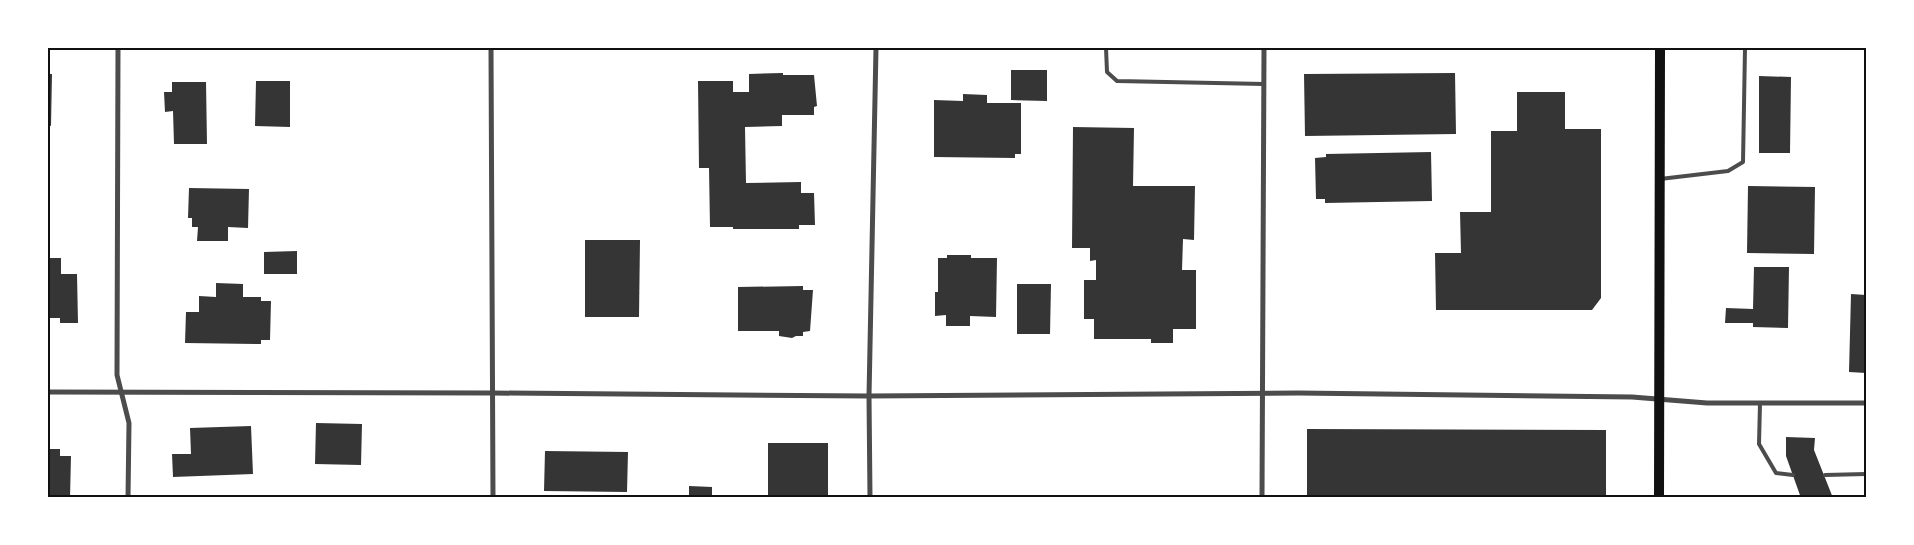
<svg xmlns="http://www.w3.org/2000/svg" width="1914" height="545" viewBox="0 0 1914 545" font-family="'Fira Sans',sans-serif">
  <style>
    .building { fill: #353535 }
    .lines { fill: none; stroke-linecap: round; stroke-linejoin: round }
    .service { stroke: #4c4c4c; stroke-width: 4 }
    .minor { stroke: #4c4c4c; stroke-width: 5 }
    .secondary { stroke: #111; stroke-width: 10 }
    .neatline { fill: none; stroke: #111; stroke-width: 2 }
  </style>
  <rect width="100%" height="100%" fill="#fff"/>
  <g class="building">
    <path d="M 1011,70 L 1047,70 L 1047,101 L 1011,100 Z"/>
    <path d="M 783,73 L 783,75 L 814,75 L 817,106 L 814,107 L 814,115 L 782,115 L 782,126 L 745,127 L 746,183 L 801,182 L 801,193 L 814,193 L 815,225 L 799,225 L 799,229 L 733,229 L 733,227 L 710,227 L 709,168 L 699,168 L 698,81 L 733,81 L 733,92 L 749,92 L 749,74 Z"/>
    <path d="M 1455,73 L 1456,134 L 1305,136 L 1304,74 Z"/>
    <path d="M 48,74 L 52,74 L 51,126 L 48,125 Z"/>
    <path d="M 1759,76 L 1791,77 L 1790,153 L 1759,153 Z"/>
    <path d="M 256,81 L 290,81 L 290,127 L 255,126 Z"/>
    <path d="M 172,82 L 206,82 L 207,144 L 174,144 L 173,111 L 165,112 L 164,92 L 172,92 Z"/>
    <path d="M 1517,92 L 1565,92 L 1565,129 L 1601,129 L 1601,298 L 1592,310 L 1436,310 L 1435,253 L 1461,253 L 1460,212 L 1491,212 L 1491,131 L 1517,131 Z"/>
    <path d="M 963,94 L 987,95 L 987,103 L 1021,103 L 1021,154 L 1015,154 L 1015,158 L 934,157 L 934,100 L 963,101 Z"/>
    <path d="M 1073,127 L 1134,128 L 1133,186 L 1195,186 L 1194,240 L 1183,239 L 1182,270 L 1196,270 L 1196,329 L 1173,329 L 1173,343 L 1151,343 L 1151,339 L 1094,339 L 1094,319 L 1084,319 L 1084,280 L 1096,280 L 1096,260 L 1090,261 L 1090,248 L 1072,248 Z"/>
    <path d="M 1431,152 L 1432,201 L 1325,203 L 1325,199 L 1316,199 L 1315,158 L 1326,157 L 1326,154 Z"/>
    <path d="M 1748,186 L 1815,187 L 1814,254 L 1747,253 Z"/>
    <path d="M 189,188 L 249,189 L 248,228 L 228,227 L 228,241 L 197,241 L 198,227 L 192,227 L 192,218 L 188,218 Z"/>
    <path d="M 585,240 L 640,240 L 639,317 L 585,317 Z"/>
    <path d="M 297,251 L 297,274 L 264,274 L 264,252 Z"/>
    <path d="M 947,255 L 971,255 L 971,258 L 997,258 L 996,317 L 970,316 L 970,326 L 946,326 L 946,315 L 935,316 L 935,292 L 938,292 L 938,258 L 947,258 Z"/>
    <path d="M 48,258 L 61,258 L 61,274 L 77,274 L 78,323 L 60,323 L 60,318 L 48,318 Z"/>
    <path d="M 1754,267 L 1789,267 L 1788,328 L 1753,327 L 1753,323 L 1725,323 L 1726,308 L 1753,309 Z"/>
    <path d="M 216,283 L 243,284 L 243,297 L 261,297 L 261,301 L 271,301 L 270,340 L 261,340 L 261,344 L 185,343 L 186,312 L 199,312 L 199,296 L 216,297 Z"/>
    <path d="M 1017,284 L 1051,284 L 1050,334 L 1017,334 Z"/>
    <path d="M 803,286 L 803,290 L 813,290 L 810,331 L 803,332 L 803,336 L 796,336 L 792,338 L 779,336 L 779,331 L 738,331 L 738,287 Z"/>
    <path d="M 1851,294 L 1866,295 L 1866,373 L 1849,372 Z"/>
    <path d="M 316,423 L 362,424 L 361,465 L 315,464 Z"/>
    <path d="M 251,426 L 253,474 L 173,477 L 172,454 L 191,454 L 190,428 Z"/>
    <path d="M 1307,429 L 1606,430 L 1606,498 L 1307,498 Z"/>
    <path d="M 1786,437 L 1815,438 L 1814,450 L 1833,498 L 1801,498 L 1786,456 Z"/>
    <rect x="768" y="443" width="60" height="55"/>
    <path d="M 48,449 L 60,449 L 60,456 L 71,456 L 70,498 L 48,498 Z"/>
    <path d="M 545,451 L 628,452 L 627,492 L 544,491 Z"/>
    <path d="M 689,486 L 712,487 L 712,498 L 689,498 Z"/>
  </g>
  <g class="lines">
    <g class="service">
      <path d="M 1106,48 L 1107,72 L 1117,81 L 1264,84"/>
      <path d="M 1660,179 L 1728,171 L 1743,162 L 1745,48"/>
      <path d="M 1760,403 L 1759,444 L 1776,473 L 1793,475"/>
      <path d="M 1825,475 L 1866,474"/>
    </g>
    <g class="minor">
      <path d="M 118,48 L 117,375 L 129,423 L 128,498"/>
      <path d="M 491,48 L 493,498"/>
      <path d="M 48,392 L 493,393 L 869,396 L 1298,393 L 1632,397 L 1707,403 L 1866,403"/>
      <path d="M 870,498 L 869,396 L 876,48"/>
      <path d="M 1262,498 L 1264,48"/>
    </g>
    <path class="secondary" d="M 1659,498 L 1660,48"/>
  </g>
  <rect width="1914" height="545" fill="none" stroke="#ffffff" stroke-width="98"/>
  <rect x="49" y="49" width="1816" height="447" class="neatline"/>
</svg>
